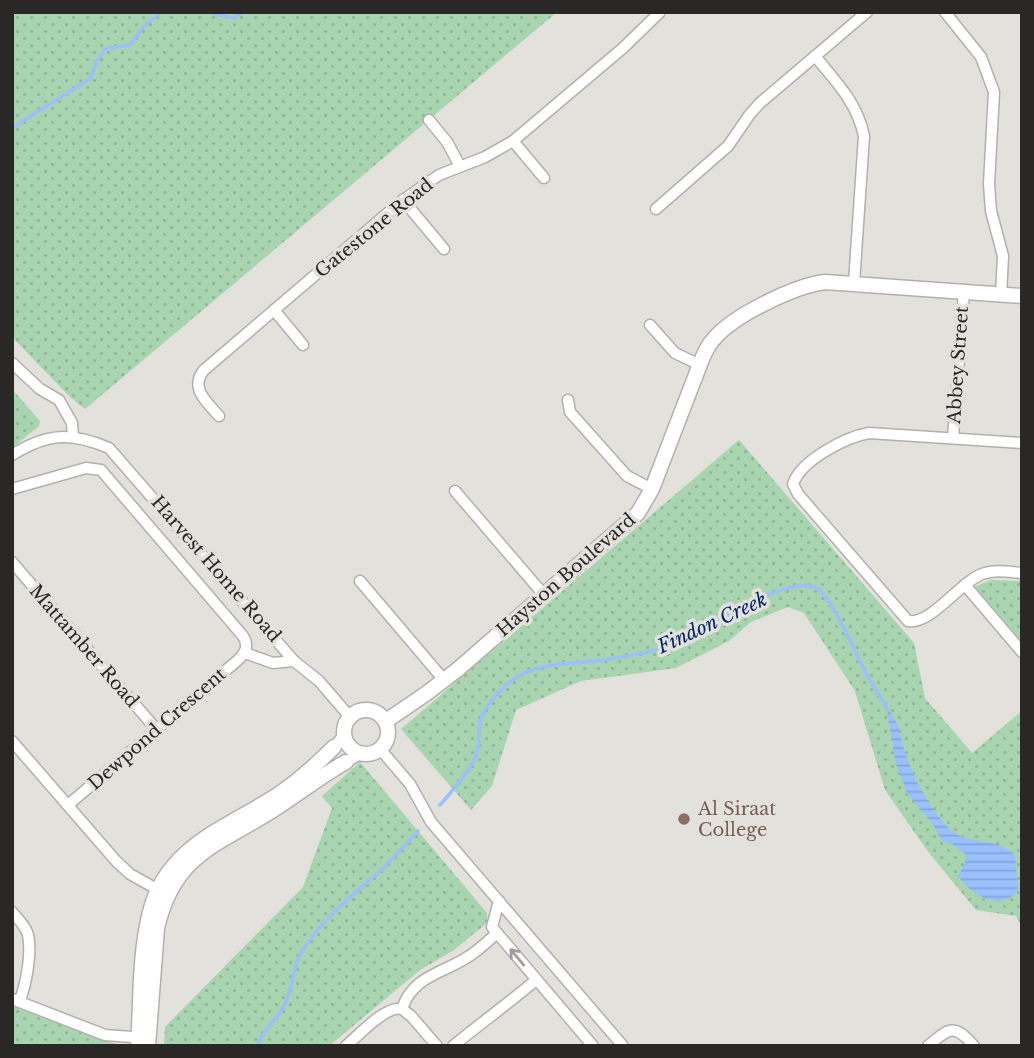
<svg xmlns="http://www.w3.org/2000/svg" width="1034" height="1058" viewBox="0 0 1034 1058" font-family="'Libre Baskerville',serif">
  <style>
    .grass { fill: url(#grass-dots) }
    .water { fill: url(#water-rules) }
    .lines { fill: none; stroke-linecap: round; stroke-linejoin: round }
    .stream { stroke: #9ac0fe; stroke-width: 3.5 }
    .street-casing { stroke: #b3b0ac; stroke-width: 13 }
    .secondary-casing { stroke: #b3b0ac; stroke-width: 17 }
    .street { stroke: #fff; stroke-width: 10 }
    .secondary { stroke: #fff; stroke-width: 14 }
    .oneway { stroke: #9f9e9e }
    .education-dot { fill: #8d6e63; stroke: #e3e1dc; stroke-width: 2.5 }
    .labels { text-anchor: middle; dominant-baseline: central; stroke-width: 7; stroke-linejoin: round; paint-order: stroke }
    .street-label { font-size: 18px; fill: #292827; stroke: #e3e1dc }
    .education-label { font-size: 18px; fill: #785e54; stroke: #e3e1dc; text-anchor: start }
    .water-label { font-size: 19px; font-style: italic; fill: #00266a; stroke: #e3e1dc }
  </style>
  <defs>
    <pattern id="grass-dots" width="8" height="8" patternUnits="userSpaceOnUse" patternTransform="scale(1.75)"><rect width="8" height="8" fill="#a8d4b0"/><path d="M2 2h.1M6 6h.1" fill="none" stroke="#91b697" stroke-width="1.8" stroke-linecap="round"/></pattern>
    <pattern id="water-rules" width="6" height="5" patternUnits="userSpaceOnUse" patternTransform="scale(1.75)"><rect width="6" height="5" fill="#9ac0fe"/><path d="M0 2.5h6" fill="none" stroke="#85a5da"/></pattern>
  </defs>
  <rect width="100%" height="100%" fill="#e3e1dc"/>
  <g class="grass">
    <path d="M 12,12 L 557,12 L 85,409 L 70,397 L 12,337 Z"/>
    <path d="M 12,389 L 40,421 L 39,426 L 12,448 Z"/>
    <path d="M 739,440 L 914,643 L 925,698 L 972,753 L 1022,711 L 1022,927 L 1016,916 L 976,910 L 929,853 L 885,790 L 855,691 L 804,613 L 788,607 L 751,622 L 729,641 L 676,668 L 581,681 L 516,710 L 492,786 L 471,810 L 401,729 Z"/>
    <path d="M 990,580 L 1022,581 L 1022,642 L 975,587 Z"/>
    <path d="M 360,762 L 487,913 L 487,923 L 454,950 L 420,970 L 329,1046 L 164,1046 L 165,1027 L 303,887 L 332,808 L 322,796 Z"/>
    <path d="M 12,1006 L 104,1041 L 125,1046 L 12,1046 Z"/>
  </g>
  <path class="water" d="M 886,705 C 890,713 897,721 899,729 C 901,736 902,743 904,750 C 914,778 929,810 951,830 C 968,846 996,836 1015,855 L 1018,891 C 1000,912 971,895 958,876 L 965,863 L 965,854 L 952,844 L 943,842 L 932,823 L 908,795 L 896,764 Z"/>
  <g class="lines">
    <g class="stream">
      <path d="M 206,12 L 234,18 L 242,12"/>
      <path d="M 12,128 L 91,78 L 96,63 L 105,49 L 130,45 L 143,27 L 161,12"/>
      <path d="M 440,805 C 452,791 467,775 475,758 C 481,746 477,734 480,722 C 483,709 495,696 504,687 C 531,662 561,665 594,661 C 620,658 648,654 672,644 C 702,631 789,571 818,589 C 832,598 857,656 865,672 C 871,685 882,696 887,709"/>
      <path d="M 257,1046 C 263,1029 276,1021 284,1006 C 294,989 291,968 302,951 C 323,918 353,895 381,870 C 394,858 406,844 418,831"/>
    </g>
    <defs>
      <g id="street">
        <path d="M 945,12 L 981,57 L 994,92 L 989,184 L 991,211 L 1003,256 L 1001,295"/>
        <path d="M 815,56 C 836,82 857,102 864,136 L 854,283"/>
        <path d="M 429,120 L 447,142 L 460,166"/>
        <path d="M 513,141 L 544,178"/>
        <path d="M 403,200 L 444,249"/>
        <path d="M 656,209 L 728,146 L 750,114 L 760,103 L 867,12"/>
        <path d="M 274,310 L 303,345"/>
        <path d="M 650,325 L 675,353 L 700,365"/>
        <path d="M 12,363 L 40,389 L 59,400 L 72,423 L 73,437"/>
        <path d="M 568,400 L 570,412 L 627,476 L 652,489"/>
        <path d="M 219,416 C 207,402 189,388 204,370 L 403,200 L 439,175 L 485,157 L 513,141 L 623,48 L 660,12"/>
        <path d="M 953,438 L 964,292"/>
        <path d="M 1022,443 L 869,433 C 846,437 801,460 793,484 L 798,494 L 908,621 C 931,625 960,582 982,574 C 995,569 1009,572 1022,573"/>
        <path d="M 12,455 C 47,433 71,432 109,448 L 294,661 L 319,681 L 350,717"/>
        <path d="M 12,489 L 86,468 L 101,470 L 243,636 C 249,646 246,652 238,660 L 68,805"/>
        <path d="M 455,491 L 544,595"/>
        <path d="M 12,562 L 156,729"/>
        <path d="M 360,581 L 444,680"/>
        <path d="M 965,585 L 1022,652"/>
        <path d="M 245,653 L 273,663 L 294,661"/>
        <path d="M 12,741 L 116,861 L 130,874 L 162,892"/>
        <path d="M 334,747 L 344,735"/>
        <path d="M 381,750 L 410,784 L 431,822 L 623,1046"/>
        <path d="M 346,762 L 360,754"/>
        <path d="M 499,901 L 492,927 L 593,1046"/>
        <path d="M 12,912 C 18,919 26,926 28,935 C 32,953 26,986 19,1002"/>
        <path d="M 12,999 L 105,1035 L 146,1038"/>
        <path d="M 402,1009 L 411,1016 L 437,1046"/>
        <path d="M 346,1046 C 359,1035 386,1005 402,1009 C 413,976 441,974 466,958 C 477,952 487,942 497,933"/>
        <path d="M 453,1046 C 481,1023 509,1003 536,980"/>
        <path d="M 928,1046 C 949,1028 954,1023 974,1046"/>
      </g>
      <g id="secondary">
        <circle cx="366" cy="732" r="22"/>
        <path d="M 386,721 L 427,693 L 457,670 L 638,513 L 652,489 L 702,359 C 705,352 708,345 713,340 C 732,316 794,286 825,282 L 1022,296"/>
        <path d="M 138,1046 C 141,1002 139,955 150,912 C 166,847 226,828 276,796 C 297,782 316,765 334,747"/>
        <path d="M 148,1046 L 157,928 C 175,851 220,845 278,807 C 301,792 322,775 346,762"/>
      </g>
    </defs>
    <use href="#street" class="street-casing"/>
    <use href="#secondary" class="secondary-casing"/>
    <use href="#street" class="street"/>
    <use href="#secondary" class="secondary"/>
  </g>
  <defs><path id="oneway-shaft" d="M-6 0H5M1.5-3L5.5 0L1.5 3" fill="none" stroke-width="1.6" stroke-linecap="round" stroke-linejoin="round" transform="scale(1.75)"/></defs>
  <use class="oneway" href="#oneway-shaft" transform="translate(517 957) rotate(-130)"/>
  <circle class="education-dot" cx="684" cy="819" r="7"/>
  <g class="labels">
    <g class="street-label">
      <text transform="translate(374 228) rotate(-39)">Gatestone Road</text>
      <text transform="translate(958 365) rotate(-86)">Abbey Street</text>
      <text transform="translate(216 569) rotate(49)">Harvest Home Road</text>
      <text transform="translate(566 575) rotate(-41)">Hayston Boulevard</text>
      <text transform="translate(84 646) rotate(49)">Mattamber Road</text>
      <text transform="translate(157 729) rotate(-41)">Dewpond Crescent</text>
    </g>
    <g class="education-label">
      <text x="698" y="809">Al Siraat<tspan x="698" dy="21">College</tspan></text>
    </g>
    <g class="water-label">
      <text transform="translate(712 623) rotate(-25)">Findon Creek</text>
    </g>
  </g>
  <rect width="1034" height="1058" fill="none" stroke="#292827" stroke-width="28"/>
</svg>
